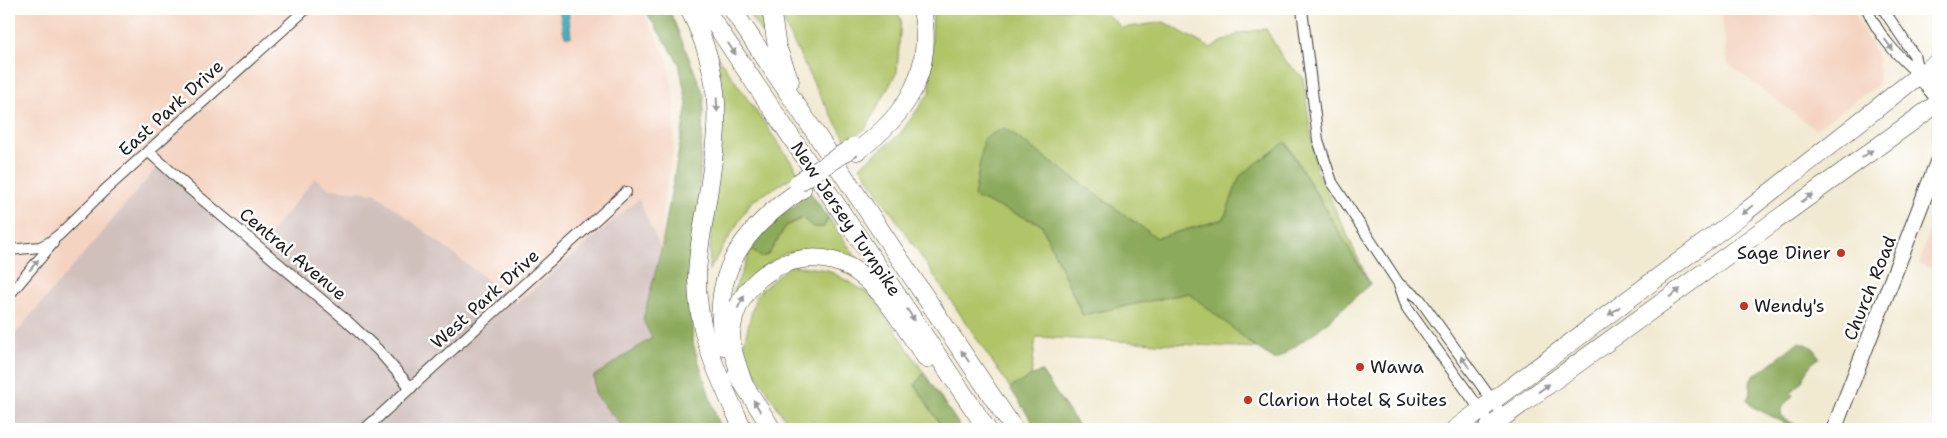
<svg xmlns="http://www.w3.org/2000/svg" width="1947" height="438" viewBox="0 0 1947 438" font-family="'Shantell Sans',sans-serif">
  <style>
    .built { fill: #f4d3c0 }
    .industrial { fill: #d0c0bc }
    .green { fill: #b0c468; stroke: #667042 }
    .forest { fill: #8caa5c; stroke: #54633c }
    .water { fill: #41afbf; stroke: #2e666e }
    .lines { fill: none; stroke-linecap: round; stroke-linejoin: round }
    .street-casing { stroke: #3c3b37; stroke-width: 12 }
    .primary-casing { stroke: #3c3b37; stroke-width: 17 }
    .highway-casing { stroke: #3c3b37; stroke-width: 19 }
    .street { stroke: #fff; stroke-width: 10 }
    .primary { stroke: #fff; stroke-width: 15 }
    .highway { stroke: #fff; stroke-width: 18 }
    .highway-bridge-casing { stroke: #3c3b37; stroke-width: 19; stroke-linecap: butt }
    .highway-bridge { stroke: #fff; stroke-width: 18 }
    .oneway { fill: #999 }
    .poi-dot { fill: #c8321e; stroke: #fff; stroke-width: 2 }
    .labels { text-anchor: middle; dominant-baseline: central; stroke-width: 5; stroke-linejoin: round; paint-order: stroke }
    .street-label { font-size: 18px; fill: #1c1c1c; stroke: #fff }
    .poi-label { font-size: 18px; fill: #1c1c1c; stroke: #fff; text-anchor: start }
  </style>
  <rect width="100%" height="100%" fill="#fff"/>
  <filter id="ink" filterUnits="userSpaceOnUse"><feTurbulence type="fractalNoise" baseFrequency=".02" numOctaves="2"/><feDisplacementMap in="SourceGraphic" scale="10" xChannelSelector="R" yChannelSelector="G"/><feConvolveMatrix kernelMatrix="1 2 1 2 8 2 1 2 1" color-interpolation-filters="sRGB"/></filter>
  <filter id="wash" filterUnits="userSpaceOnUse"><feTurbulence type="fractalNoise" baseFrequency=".0096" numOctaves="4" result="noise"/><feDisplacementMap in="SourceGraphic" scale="20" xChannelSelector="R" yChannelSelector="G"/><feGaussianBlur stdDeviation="1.12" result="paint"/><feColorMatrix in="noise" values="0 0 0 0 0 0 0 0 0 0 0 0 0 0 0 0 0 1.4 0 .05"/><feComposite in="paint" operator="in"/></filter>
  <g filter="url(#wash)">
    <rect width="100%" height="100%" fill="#f1e9d0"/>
    <g class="built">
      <path d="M 9,9 L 641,9 L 667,58 L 675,102 L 673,155 L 662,212 L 664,329 L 696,429 L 9,429 Z"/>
      <path d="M 1721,9 L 1853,9 L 1879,60 L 1878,85 L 1815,129 L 1728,64 Z"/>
      <path d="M 1938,205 L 1938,271 L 1919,264 Z"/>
    </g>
    <path class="industrial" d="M 160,164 L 260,246 L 315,178 L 330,189 L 375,193 L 517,303 L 639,199 L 661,250 L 643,320 L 652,338 L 595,394 L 624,429 L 9,429 L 9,341 Z"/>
    <g class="green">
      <path d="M 745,9 L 763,9 L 763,35 Z"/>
      <path d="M 783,9 L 896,9 L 901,20 L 897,72 L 866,128 L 847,142 L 818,92 L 784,23 Z"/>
      <path d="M 933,9 L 1101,9 L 1122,28 L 1164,22 L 1210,48 L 1240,33 L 1266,29 L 1284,60 L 1303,77 L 1316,168 L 1370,284 L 1286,142 L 1240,176 L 1224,219 L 1157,238 L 1004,128 L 974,197 L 1041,224 L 1082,315 L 1189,293 L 1257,348 L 1036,337 L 1031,377 L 1010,388 L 860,166 L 900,134 L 930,92 Z"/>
      <path d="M 714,51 L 799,173 L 751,202 L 709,270 L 712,215 Z"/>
      <path d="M 828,217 L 863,267 L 812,248 L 786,253 L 755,272 L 730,300 L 751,250 L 761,257 L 768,255 L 786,226 L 803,218 L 813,227 L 824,227 Z"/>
      <path d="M 790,265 L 828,270 L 873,296 L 924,373 L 915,385 L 943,429 L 818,429 L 812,421 L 803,429 L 791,429 L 742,351 L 756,295 Z"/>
    </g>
    <g class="forest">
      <path d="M 644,9 L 669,9 L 704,95 L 692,340 L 720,429 L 624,429 L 595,394 L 594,376 L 652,338 L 643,320 L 661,250 L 687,104 L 679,63 Z"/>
      <path d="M 1004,128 L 1157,238 L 1224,219 L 1240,176 L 1285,142 L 1370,284 L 1318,330 L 1276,360 L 1257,348 L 1189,293 L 1083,315 L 1041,224 L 974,197 L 984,138 Z"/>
      <path d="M 810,192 L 828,217 L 824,227 L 813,227 L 802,218 L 786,226 L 768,255 L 761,257 L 751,250 L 761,234 L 777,217 L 797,204 L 800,198 Z"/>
      <path d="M 1798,342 C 1807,343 1817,348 1819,358 L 1811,364 L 1802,381 L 1791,393 L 1793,395 C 1788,403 1783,402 1781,414 L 1783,418 L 1798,426 L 1793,427 L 1751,406 L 1747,400 L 1751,391 L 1750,383 L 1753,375 L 1763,370 Z"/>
      <path d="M 1041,371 L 1081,429 L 1037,429 L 1010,388 Z"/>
      <path d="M 924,373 L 962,429 L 943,429 L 915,385 Z"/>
    </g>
    <path class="water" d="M 559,9 L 568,9 L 571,37 L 566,37 L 564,34 Z"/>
  </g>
  <g filter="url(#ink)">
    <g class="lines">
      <defs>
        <g id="street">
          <path d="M 1302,9 L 1318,140 L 1332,182 L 1399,284 L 1407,308 L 1492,426"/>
          <path d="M 1867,9 C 1880,38 1896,54 1919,75"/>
          <path d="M 1883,9 L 1914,55 L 1919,74"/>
          <path d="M 148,151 L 191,190 L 347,321 L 378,350 L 411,388"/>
          <path d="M 9,250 L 40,247 L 50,242 L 60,234 L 105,190 L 306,9"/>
          <path d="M 1399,284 L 1419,298 L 1504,417"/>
          <path d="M 9,295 L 53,243"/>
          <path d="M 365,429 L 626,192"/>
        </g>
        <g id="primary">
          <path d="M 1919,75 L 1938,98"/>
          <path d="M 1834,429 L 1938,161"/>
        </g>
        <g id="highway">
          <path d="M 689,9 C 727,83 718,130 706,208 C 702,231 697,255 697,279 C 697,336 720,379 743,429"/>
          <path d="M 705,9 L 987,429"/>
          <path d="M 732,9 L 1014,429"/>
          <path d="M 771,9 L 777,47 L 790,81"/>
          <path d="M 857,151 C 907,115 934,72 922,9"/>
          <path d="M 724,346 C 709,273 744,228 802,189"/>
          <path d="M 737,374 L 772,429"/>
          <path d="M 743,382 C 737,364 729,346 732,327 C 740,274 801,242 849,267 C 882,284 905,330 927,359"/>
          <path d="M 1455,429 L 1744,213 L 1919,75 L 1938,62"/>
          <path d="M 1487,429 L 1938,103"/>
        </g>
      </defs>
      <use href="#street" class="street-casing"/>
      <use href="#primary" class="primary-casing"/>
      <use href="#highway" class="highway-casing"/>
      <use href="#street" class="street"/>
      <use href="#primary" class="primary"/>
      <use href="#highway" class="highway"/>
      <defs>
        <path id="highway-bridge" d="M 798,183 L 853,147"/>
      </defs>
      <use href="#highway-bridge" class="highway-bridge-casing"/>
      <use href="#highway-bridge" class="highway-bridge"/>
    </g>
    <defs><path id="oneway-solid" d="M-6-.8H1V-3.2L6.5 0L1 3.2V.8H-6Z" transform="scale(1.25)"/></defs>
    <g class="oneway">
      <use href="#oneway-solid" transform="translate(1889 45) rotate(54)"/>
      <use href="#oneway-solid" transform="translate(732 49) rotate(56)"/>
      <use href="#oneway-solid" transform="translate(717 105) rotate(87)"/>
      <use href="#oneway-solid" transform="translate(1867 154) rotate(-36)"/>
      <use href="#oneway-solid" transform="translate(1807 198) rotate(-36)"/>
      <use href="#oneway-solid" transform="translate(1747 210) rotate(141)"/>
      <use href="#oneway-solid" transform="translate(34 265) rotate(-50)"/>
      <use href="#oneway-solid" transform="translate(1675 293) rotate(-36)"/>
      <use href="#oneway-solid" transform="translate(741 302) rotate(-62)"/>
      <use href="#oneway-solid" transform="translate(1614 311) rotate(144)"/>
      <use href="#oneway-solid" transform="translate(911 315) rotate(56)"/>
      <use href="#oneway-solid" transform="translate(965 356) rotate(-124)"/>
      <use href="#oneway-solid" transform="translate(1465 362) rotate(-126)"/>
      <use href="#oneway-solid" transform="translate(1544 388) rotate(-36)"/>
      <use href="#oneway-solid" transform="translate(757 406) rotate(-121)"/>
    </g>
  </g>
  <g class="poi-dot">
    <circle cx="1841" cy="253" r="5"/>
    <circle cx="1744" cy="306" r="5"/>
    <circle cx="1360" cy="367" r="5"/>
    <circle cx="1248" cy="400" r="5"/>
  </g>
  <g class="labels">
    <g class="street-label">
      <text transform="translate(171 108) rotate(-42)">East Park Drive</text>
      <text transform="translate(846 219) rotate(56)">New Jersey Turnpike</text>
      <text transform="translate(293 254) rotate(40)">Central Avenue</text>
      <text transform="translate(1870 288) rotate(-68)">Church Road</text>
      <text transform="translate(485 299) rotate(-42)">West Park Drive</text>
    </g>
    <g class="poi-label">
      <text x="1831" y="253" text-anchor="end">Sage Diner</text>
      <text x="1754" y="306">Wendy's</text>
      <text x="1370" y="367">Wawa</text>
      <text x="1258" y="400">Clarion Hotel &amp; Suites</text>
    </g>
  </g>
  <rect width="1947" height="438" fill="none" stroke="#fff" stroke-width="30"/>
</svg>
